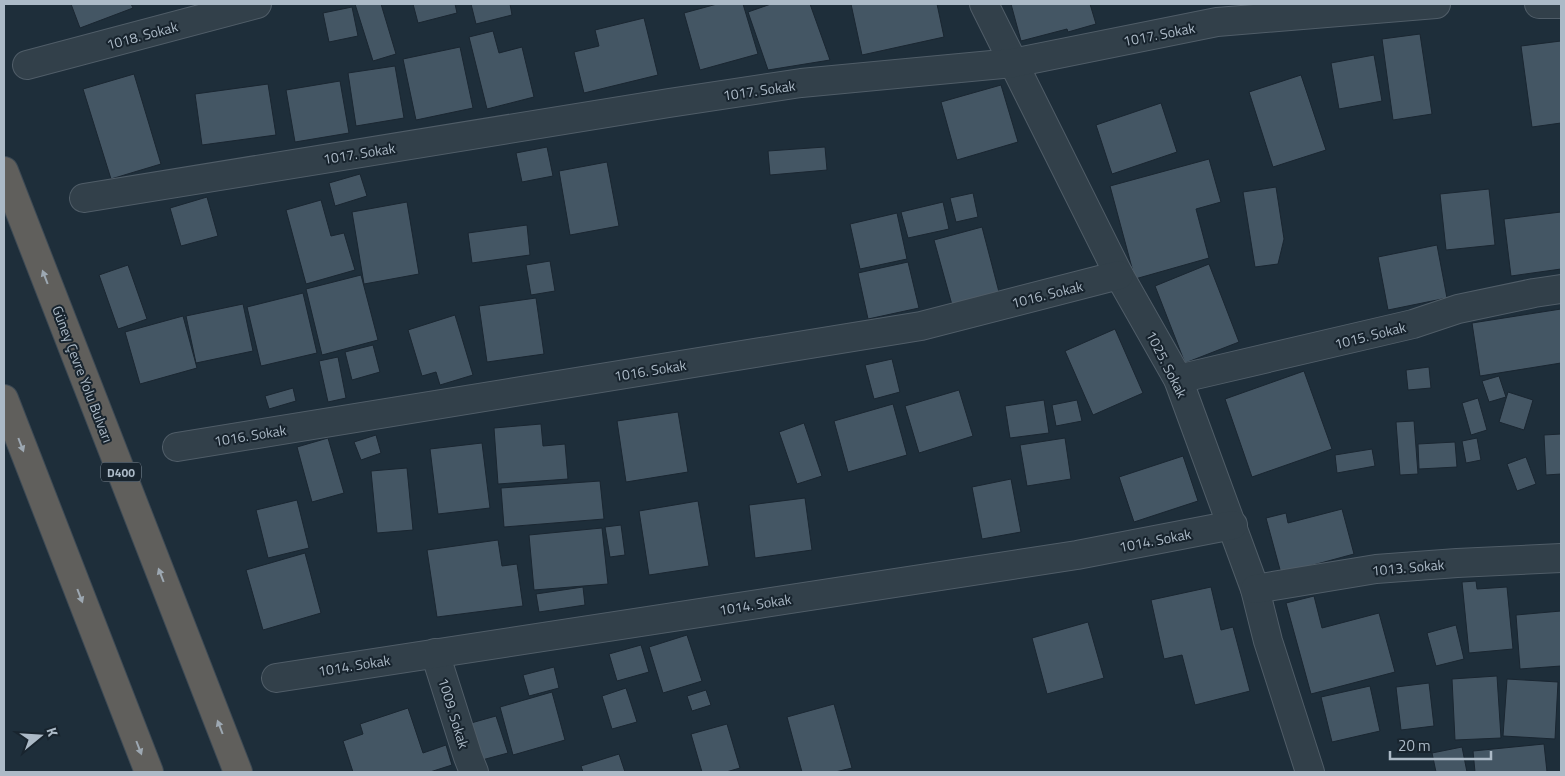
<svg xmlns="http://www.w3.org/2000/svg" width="1565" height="776" viewBox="0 0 1565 776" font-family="'Titillium Web',sans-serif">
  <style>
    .building { fill: #445664; stroke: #1a2631 }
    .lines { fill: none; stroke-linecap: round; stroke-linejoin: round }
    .minor-casing { stroke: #505d68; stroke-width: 30 }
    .trunk-casing { stroke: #3d4a55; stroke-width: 30 }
    .minor { stroke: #32404a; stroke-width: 28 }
    .trunk { stroke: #605f5c; stroke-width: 28 }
    .oneway { fill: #9da8b2 }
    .labels { text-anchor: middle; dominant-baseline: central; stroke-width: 4; stroke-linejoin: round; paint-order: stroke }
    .shield { fill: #18242e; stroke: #808d99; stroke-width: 1 }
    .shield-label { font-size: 12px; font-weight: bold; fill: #acbac7 }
    .street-label { font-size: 14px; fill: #acbac7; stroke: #18242e }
  </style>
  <rect width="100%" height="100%" fill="#1e2e3a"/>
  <g class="building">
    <path d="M 71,4 L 131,4 L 133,8 L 80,28 Z"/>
    <path d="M 355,4 L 381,4 L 396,54 L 373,61 Z"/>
    <path d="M 413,4 L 455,4 L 457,13 L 418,23 Z"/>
    <path d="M 471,4 L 510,4 L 512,15 L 476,24 Z"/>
    <path d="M 717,4 L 743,4 L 758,54 L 700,70 L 684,13 Z"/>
    <path d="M 771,4 L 810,4 L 830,60 L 768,70 L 748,12 Z"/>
    <path d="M 851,4 L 937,4 L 944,37 L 862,55 Z"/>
    <path d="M 1011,4 L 1090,4 L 1096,24 L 1068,32 L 1067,29 L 1021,41 Z"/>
    <path d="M 352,7 L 358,36 L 329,42 L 323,13 Z"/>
    <path d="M 644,18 L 658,75 L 584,93 L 574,52 L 599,46 L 595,30 Z"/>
    <path d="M 493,31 L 499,53 L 522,47 L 534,97 L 487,109 L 469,37 Z"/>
    <path d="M 1420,34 L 1432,114 L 1393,120 L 1382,39 Z"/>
    <path d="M 1561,41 L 1561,123 L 1532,127 L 1521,46 Z"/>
    <path d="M 460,47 L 473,108 L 416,120 L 403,59 Z"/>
    <path d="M 1374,55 L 1382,101 L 1339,109 L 1331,63 Z"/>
    <path d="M 395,66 L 404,118 L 356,126 L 348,73 Z"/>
    <path d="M 134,74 L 161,164 L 111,179 L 83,89 Z"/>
    <path d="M 1301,75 L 1326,150 L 1273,167 L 1249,92 Z"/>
    <path d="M 340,81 L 349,133 L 295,142 L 286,90 Z"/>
    <path d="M 268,84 L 276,135 L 202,145 L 195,94 Z"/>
    <path d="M 1001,85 L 1018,142 L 957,160 L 941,102 Z"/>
    <path d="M 1161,103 L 1177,152 L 1112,174 L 1096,125 Z"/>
    <path d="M 547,147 L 553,176 L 522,182 L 516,153 Z"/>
    <path d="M 825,147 L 827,170 L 770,175 L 768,151 Z"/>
    <path d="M 1209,159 L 1221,202 L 1196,209 L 1209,258 L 1135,279 L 1110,186 Z"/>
    <path d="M 607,162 L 619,226 L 570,235 L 559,171 Z"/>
    <path d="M 360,174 L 367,196 L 335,206 L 329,183 Z"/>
    <path d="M 1276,187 L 1284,239 L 1278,264 L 1255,267 L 1243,192 Z"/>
    <path d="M 1489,189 L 1495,245 L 1446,250 L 1440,194 Z"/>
    <path d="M 973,193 L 978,217 L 956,222 L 950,198 Z"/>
    <path d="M 207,197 L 218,236 L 181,246 L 170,208 Z"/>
    <path d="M 321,200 L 331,236 L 344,233 L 355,270 L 306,284 L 286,210 Z"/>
    <path d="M 407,202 L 419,274 L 364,284 L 352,212 Z"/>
    <path d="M 943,202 L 949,229 L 908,238 L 901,212 Z"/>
    <path d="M 1561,212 L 1561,269 L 1511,276 L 1504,219 Z"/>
    <path d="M 897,213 L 907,259 L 860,269 L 850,224 Z"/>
    <path d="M 527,225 L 530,255 L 472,263 L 468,233 Z"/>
    <path d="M 982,227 L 999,292 L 952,305 L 934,240 Z"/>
    <path d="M 1437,245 L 1447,298 L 1388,310 L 1378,257 Z"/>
    <path d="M 550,261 L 555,291 L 531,295 L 526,265 Z"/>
    <path d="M 908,262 L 919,308 L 868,319 L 858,273 Z"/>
    <path d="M 1209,264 L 1239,342 L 1185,363 L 1155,286 Z"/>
    <path d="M 128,265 L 147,319 L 118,329 L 99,275 Z"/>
    <path d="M 361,275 L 378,340 L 322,355 L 306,289 Z"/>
    <path d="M 303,293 L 317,353 L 261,366 L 247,307 Z"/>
    <path d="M 536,298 L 544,354 L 487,362 L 479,306 Z"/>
    <path d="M 243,304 L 253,351 L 196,363 L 186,316 Z"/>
    <path d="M 1561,309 L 1561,363 L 1480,376 L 1472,323 Z"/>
    <path d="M 455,315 L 473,375 L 440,385 L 436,372 L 422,376 L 408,330 Z"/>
    <path d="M 183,316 L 197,368 L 140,384 L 125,332 Z"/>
    <path d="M 1115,329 L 1143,393 L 1093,415 L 1065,351 Z"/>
    <path d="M 373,345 L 380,372 L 352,380 L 345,352 Z"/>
    <path d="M 338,357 L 346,398 L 328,402 L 319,361 Z"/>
    <path d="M 892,359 L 900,392 L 874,399 L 865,365 Z"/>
    <path d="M 1429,367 L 1431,388 L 1408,390 L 1406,370 Z"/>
    <path d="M 1304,371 L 1332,449 L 1252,477 L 1225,399 Z"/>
    <path d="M 1499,376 L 1506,397 L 1489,402 L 1482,381 Z"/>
    <path d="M 293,388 L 296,401 L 269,409 L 265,396 Z"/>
    <path d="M 959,390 L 973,436 L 919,453 L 905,406 Z"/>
    <path d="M 1508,392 L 1533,400 L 1524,430 L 1499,422 Z"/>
    <path d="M 1478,398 L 1487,430 L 1471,435 L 1462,403 Z"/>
    <path d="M 1044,400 L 1049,433 L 1010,438 L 1005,406 Z"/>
    <path d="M 1077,400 L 1082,421 L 1056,426 L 1052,405 Z"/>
    <path d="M 893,404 L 907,455 L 848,472 L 834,421 Z"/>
    <path d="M 678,412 L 688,472 L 626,482 L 617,421 Z"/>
    <path d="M 1414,421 L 1418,474 L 1400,475 L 1396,422 Z"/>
    <path d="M 804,423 L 822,476 L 797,484 L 779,432 Z"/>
    <path d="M 541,424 L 543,446 L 565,444 L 568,479 L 498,484 L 494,428 Z"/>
    <path d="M 1561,434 L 1561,474 L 1546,475 L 1544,435 Z"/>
    <path d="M 376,435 L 381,453 L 361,460 L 354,442 Z"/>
    <path d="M 328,438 L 344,493 L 312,502 L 297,447 Z"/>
    <path d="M 1065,438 L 1071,479 L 1027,486 L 1020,445 Z"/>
    <path d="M 1477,438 L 1481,460 L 1466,463 L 1462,441 Z"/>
    <path d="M 1455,442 L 1457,467 L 1419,469 L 1418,444 Z"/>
    <path d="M 482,443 L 490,508 L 438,514 L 430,449 Z"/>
    <path d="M 1372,449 L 1375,466 L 1337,473 L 1335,455 Z"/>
    <path d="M 1183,456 L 1198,501 L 1134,522 L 1119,477 Z"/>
    <path d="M 1526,457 L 1536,484 L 1517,491 L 1507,464 Z"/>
    <path d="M 407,468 L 413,530 L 377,533 L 371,471 Z"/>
    <path d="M 1011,479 L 1021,532 L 982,539 L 972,487 Z"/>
    <path d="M 600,481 L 604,519 L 504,527 L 501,488 Z"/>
    <path d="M 805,498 L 812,550 L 755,558 L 749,505 Z"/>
    <path d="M 297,500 L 309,548 L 268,558 L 256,510 Z"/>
    <path d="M 698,501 L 709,566 L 649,575 L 639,511 Z"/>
    <path d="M 1342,509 L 1354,554 L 1302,568 L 1282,577 L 1266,518 L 1286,513 L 1288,523 Z"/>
    <path d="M 621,525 L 625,555 L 610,557 L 605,527 Z"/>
    <path d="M 602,528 L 608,584 L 534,590 L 529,535 Z"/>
    <path d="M 498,540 L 502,566 L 517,564 L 523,606 L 437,617 L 427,550 Z"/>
    <path d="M 305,553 L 321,613 L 263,630 L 246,570 Z"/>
    <path d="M 1476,581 L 1477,589 L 1507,587 L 1513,649 L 1469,653 L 1462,582 Z"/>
    <path d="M 583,587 L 585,605 L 539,612 L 536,594 Z"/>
    <path d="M 1211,587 L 1221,630 L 1233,627 L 1250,691 L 1195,705 L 1182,655 L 1164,659 L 1151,600 Z"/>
    <path d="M 1314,596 L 1322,628 L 1379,613 L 1395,672 L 1311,694 L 1286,603 Z"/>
    <path d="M 1561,611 L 1561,666 L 1520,669 L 1516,615 Z"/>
    <path d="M 1088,622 L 1104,678 L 1047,694 L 1032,638 Z"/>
    <path d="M 1456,625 L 1464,659 L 1436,666 L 1427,633 Z"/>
    <path d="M 687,635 L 702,681 L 663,693 L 649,647 Z"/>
    <path d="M 641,645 L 649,672 L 617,681 L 609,654 Z"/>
    <path d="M 554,667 L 559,688 L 529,696 L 523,675 Z"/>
    <path d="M 1497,676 L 1501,738 L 1455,740 L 1452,679 Z"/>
    <path d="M 1507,679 L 1558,682 L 1555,739 L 1503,736 Z"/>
    <path d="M 1429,683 L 1434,726 L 1401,730 L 1396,687 Z"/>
    <path d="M 1370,686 L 1380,731 L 1332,742 L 1321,697 Z"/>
    <path d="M 626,688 L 637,722 L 612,729 L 602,696 Z"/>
    <path d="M 706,690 L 711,705 L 692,711 L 687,696 Z"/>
    <path d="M 552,692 L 565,740 L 513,755 L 500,707 Z"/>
    <path d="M 834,704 L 852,768 L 835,772 L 802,772 L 787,717 Z"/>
    <path d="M 408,708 L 423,753 L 446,745 L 452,765 L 430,772 L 353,772 L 343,741 L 363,734 L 360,724 Z"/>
    <path d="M 496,716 L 508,753 L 482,760 L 471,723 Z"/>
    <path d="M 727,724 L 740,768 L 726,772 L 702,772 L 691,734 Z"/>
    <path d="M 1544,744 L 1547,772 L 1475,772 L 1473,751 Z"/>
    <path d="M 1462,747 L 1467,772 L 1436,772 L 1432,753 Z"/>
    <path d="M 619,754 L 625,772 L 583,772 L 581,766 Z"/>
  </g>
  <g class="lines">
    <defs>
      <g id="minor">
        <path d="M 984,4 L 1119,275 L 1178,379 L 1255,589 L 1268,641 L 1310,772"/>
        <path d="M 1539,4 L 1561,4"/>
        <path d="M 27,65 L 257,4"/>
        <path d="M 84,198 L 669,103 L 801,83 L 1013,63 L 1217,22 L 1436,4"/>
        <path d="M 1178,379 L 1413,324 L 1458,309 L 1534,293 L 1561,289"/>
        <path d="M 177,447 L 921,326 L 1119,275"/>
        <path d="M 1255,589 L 1376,569 L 1457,563 L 1561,558"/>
        <path d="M 435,653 L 468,757 L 474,772"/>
        <path d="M 276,678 L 1077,555 L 1233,525"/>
      </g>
      <g id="trunk">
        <path d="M 4,171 L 238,772"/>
        <path d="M 4,399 L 149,772"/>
      </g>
    </defs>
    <use href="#minor" class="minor-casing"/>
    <use href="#trunk" class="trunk-casing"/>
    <use href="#minor" class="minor"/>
    <use href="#trunk" class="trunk"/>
  </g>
  <defs><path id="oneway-solid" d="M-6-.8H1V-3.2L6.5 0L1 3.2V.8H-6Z" transform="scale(1.25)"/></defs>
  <g class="oneway">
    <use href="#oneway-solid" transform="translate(45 277) rotate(-111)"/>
    <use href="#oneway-solid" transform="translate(21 445) rotate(69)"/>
    <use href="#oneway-solid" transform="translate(161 575) rotate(-111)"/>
    <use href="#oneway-solid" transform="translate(80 596) rotate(69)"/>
    <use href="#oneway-solid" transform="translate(220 727) rotate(-111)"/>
    <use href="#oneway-solid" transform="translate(139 748) rotate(69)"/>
  </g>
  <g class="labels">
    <rect class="shield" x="101" y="462.5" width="40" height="19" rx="4"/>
    <g class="shield-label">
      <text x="121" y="472">D400</text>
    </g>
    <g class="street-label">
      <text transform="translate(1159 34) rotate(-11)">1017. Sokak</text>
      <text transform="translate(142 35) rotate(-15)">1018. Sokak</text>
      <text transform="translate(759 90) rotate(-8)">1017. Sokak</text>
      <text transform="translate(359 153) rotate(-9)">1017. Sokak</text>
      <text transform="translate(1047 294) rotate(-14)">1016. Sokak</text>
      <text transform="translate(1370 335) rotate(-14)">1015. Sokak</text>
      <text transform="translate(1167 364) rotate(63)">1025. Sokak</text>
      <text transform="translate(650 370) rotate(-9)">1016. Sokak</text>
      <text transform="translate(83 374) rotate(69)">Güney Çevre Yolu Bulvarı</text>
      <text transform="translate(250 435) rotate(-9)">1016. Sokak</text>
      <text transform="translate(1155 540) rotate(-11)">1014. Sokak</text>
      <text transform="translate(1408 567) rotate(-5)">1013. Sokak</text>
      <text transform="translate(755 604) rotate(-9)">1014. Sokak</text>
      <text transform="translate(354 665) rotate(-9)">1014. Sokak</text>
      <text transform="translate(454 713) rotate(73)">1009. Sokak</text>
    </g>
  </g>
  <rect width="1565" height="776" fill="none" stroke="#acbac7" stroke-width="10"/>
  <g transform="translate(40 736) rotate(72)" stroke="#18242e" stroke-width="4" paint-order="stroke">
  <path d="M0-4L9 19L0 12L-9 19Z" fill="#acbac7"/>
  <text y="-8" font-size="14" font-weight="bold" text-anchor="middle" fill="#acbac7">K</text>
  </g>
  <path d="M1390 751v8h101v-8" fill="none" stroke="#acbac7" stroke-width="2.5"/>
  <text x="1398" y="751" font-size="15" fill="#acbac7" stroke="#18242e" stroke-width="4" paint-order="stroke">20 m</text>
</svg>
